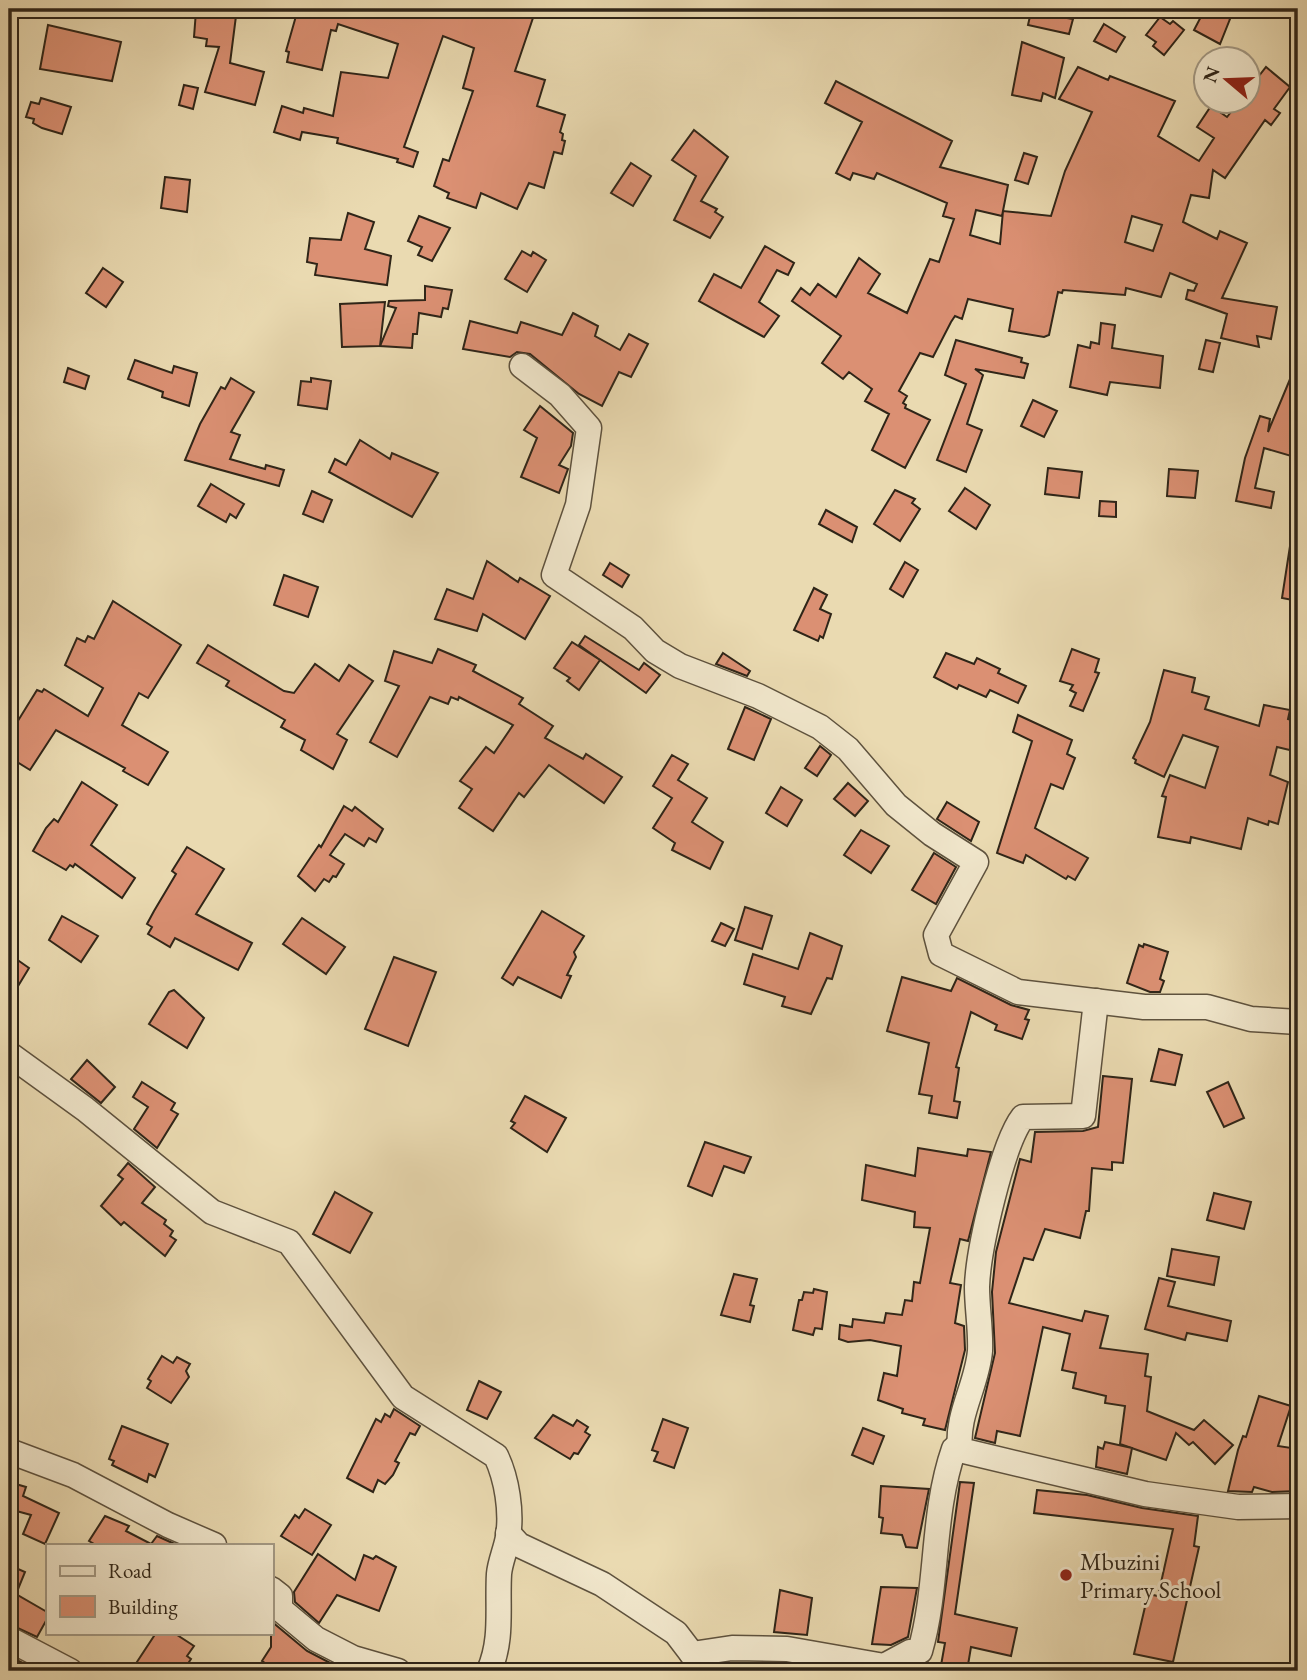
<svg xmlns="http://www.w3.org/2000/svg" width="1307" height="1680" viewBox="0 0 1307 1680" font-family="'EB Garamond',serif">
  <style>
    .building { fill: #db9073; stroke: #2f2518; stroke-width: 2; fill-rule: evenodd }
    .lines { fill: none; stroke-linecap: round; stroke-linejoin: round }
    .minor-casing { stroke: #5e523e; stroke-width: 27 }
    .minor { stroke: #f1e7cc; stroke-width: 24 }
    .poi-dot { fill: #8f2418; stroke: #f1e7cc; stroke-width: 2.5 }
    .labels { text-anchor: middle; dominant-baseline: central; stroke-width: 6; stroke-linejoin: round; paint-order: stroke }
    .poi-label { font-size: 24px; fill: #2f2518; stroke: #f1e7cc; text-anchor: start }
  </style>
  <rect width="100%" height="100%" fill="#eadab1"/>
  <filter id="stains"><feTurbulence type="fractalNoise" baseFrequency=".00286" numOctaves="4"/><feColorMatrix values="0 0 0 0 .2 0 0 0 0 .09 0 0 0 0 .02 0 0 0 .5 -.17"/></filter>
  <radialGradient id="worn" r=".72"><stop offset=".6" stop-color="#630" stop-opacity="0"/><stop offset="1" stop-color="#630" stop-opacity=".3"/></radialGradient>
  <g class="building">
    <path d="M 298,9 L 451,9 L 475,16 L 477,9 L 536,9 L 515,71 L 545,80 L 537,106 L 565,115 L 560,132 L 563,134 L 562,140 L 565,141 L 562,154 L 554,152 L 544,188 L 529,183 L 517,209 L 481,193 L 476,208 L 447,198 L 449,193 L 434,186 L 443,159 L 449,161 L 473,91 L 463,88 L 474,48 L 443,36 L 404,147 L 418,152 L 413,167 L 397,162 L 398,159 L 337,143 L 338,138 L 302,132 L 300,140 L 274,132 L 282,106 L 303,113 L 304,108 L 333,116 L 341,72 L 388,78 L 398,44 L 338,24 L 336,31 L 331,30 L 322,70 L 287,62 L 289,52 L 286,51 Z"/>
    <path d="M 1205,9 L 1225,9 L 1221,14 L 1230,19 L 1220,44 L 1194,30 Z"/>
    <path d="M 196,11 L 222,14 L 221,17 L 236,16 L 230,63 L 264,72 L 255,105 L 205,92 L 219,47 L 206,46 L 207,39 L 194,37 Z"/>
    <path d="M 1031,12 L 1073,19 L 1069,34 L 1028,25 Z"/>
    <path d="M 1160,17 L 1170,24 L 1173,21 L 1184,30 L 1164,55 L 1153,46 L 1156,42 L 1146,35 Z"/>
    <path d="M 1104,24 L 1125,37 L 1116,52 L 1094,41 Z"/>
    <path d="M 48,25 L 121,42 L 112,81 L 40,69 Z"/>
    <path d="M 1022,42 L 1064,58 L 1055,98 L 1043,93 L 1041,101 L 1012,95 Z"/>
    <path d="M 1078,67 L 1108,80 L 1110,76 L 1175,101 L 1158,136 L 1199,161 L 1214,138 L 1197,127 L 1211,106 L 1227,117 L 1239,102 L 1248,102 L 1248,90 L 1266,67 L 1290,87 L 1274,109 L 1280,113 L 1271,125 L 1265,120 L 1225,178 L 1213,170 L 1209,198 L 1191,195 L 1183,222 L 1217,239 L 1220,231 L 1247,243 L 1222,298 L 1277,307 L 1271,339 L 1257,336 L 1259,347 L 1221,338 L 1227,314 L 1186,299 L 1188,290 L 1194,291 L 1197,284 L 1170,273 L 1161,297 L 1126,288 L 1125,295 L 1063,290 L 1062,293 L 1058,292 L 1049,335 L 1044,337 L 1009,331 L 1013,309 L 968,299 L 962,319 L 955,316 L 951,322 L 933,357 L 920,353 L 899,391 L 907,396 L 903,403 L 906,405 L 905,408 L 930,420 L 905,468 L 872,450 L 889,414 L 865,401 L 872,389 L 849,372 L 843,379 L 822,363 L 841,336 L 792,301 L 801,288 L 810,295 L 818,284 L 836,297 L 859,258 L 880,274 L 868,293 L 907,313 L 930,259 L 939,262 L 954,219 L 943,216 L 947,203 L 877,173 L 874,179 L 853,173 L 850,180 L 836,173 L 862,122 L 825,103 L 836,81 L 952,141 L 940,167 L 1008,185 L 1002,216 L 976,210 L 970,235 L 1000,244 L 1003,211 L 1051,216 L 1065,171 L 1092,112 L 1059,99 ZM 1132,216 L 1162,225 L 1153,251 L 1125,242 Z"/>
    <path d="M 184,85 L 198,88 L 193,109 L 179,105 Z"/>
    <path d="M 41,98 L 71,107 L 62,134 L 42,128 L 33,123 L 34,119 L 26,117 L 31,102 L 39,104 Z"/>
    <path d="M 694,130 L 728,157 L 701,201 L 717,209 L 715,212 L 723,217 L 710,238 L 674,220 L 696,176 L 672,160 Z"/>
    <path d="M 1024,153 L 1037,157 L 1028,184 L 1015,180 Z"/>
    <path d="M 631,163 L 651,176 L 633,206 L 611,193 Z"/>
    <path d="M 165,177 L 190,180 L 187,212 L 161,208 Z"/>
    <path d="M 348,213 L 374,222 L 365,249 L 391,256 L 387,285 L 315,275 L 317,264 L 307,262 L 310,238 L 341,240 Z"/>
    <path d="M 419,216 L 450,228 L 432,261 L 418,255 L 422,247 L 408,241 Z"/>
    <path d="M 765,246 L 794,263 L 788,275 L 777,270 L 759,302 L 779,316 L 764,337 L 699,301 L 714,274 L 741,288 Z"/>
    <path d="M 522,251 L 531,256 L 533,252 L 546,260 L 527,292 L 505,279 Z"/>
    <path d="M 103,268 L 123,282 L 106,307 L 86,293 Z"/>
    <path d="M 425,286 L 452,290 L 448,309 L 443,308 L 441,317 L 419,313 L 417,334 L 413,334 L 412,348 L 380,346 L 396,308 L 388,306 L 389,301 L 425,300 Z"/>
    <path d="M 385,302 L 380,346 L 342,347 L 340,304 Z"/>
    <path d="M 573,313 L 598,326 L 595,336 L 620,350 L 629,334 L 648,344 L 631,377 L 619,372 L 602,406 L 579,394 L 530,354 L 517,352 L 510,357 L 463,349 L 470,321 L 517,333 L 521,322 L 562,335 Z"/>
    <path d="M 1101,323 L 1115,325 L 1112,348 L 1163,356 L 1160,388 L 1110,382 L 1107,395 L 1070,387 L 1078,345 L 1090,348 L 1091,342 L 1099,344 Z"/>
    <path d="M 956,340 L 1022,358 L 1021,362 L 1028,364 L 1024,378 L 975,369 L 983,375 L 967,424 L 982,430 L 966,472 L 937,460 L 966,384 L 945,375 Z"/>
    <path d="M 1206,340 L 1220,343 L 1213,372 L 1199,369 Z"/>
    <path d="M 135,360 L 172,373 L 174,366 L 197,373 L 189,406 L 162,397 L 163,392 L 128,379 Z"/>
    <path d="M 1298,360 L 1298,458 L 1264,448 L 1255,488 L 1274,492 L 1271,508 L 1236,501 L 1245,458 L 1260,416 L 1270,419 L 1268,432 Z"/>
    <path d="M 68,368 L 89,376 L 85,389 L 64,382 Z"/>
    <path d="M 231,378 L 254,392 L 231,432 L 240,435 L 230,459 L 265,469 L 266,465 L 284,470 L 279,486 L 185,460 L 200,424 L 221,387 L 225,389 Z"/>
    <path d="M 311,378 L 331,381 L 327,409 L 298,405 L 301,381 L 311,382 Z"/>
    <path d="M 1033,400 L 1057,411 L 1044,437 L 1021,426 Z"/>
    <path d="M 540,406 L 573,433 L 571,446 L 559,465 L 568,469 L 559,493 L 521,477 L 537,438 L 524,430 Z"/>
    <path d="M 360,440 L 390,459 L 392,453 L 438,473 L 412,517 L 329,472 L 335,459 L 346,465 Z"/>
    <path d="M 1048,468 L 1082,472 L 1079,498 L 1045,494 Z"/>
    <path d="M 1169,469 L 1198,471 L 1195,498 L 1167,496 Z"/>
    <path d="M 211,484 L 244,504 L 236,518 L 230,514 L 226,522 L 198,506 Z"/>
    <path d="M 965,488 L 990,505 L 976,529 L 949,511 Z"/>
    <path d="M 895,490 L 915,499 L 912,503 L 920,509 L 900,541 L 874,524 Z"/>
    <path d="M 312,491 L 332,500 L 323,522 L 303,514 Z"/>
    <path d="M 1100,501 L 1116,502 L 1116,517 L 1099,516 Z"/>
    <path d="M 826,510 L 857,527 L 852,542 L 819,524 Z"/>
    <path d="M 1290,546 L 1298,547 L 1298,601 L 1282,598 Z"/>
    <path d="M 487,561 L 518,582 L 520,578 L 550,596 L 525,639 L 483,614 L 477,631 L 435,619 L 447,589 L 473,599 Z"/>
    <path d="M 905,562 L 918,570 L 903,597 L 890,589 Z"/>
    <path d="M 610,563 L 629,575 L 622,587 L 603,575 Z"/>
    <path d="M 284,575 L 318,587 L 308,617 L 274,605 Z"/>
    <path d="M 814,588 L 827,595 L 820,609 L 831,614 L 823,638 L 820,636 L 818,641 L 794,630 Z"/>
    <path d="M 113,601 L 181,645 L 148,698 L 139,693 L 122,725 L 168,752 L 148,785 L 123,771 L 125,768 L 56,730 L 30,770 L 9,757 L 9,720 L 16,724 L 37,690 L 42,692 L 44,689 L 88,716 L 103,688 L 65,665 L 77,638 L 85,642 L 88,636 L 94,639 Z"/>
    <path d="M 585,636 L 639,670 L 644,663 L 660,675 L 646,693 L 579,645 Z"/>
    <path d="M 572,642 L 600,660 L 579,690 L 567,681 L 570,678 L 554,668 Z"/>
    <path d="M 208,645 L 284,691 L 294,693 L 315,664 L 339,681 L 349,665 L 373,681 L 337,734 L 347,740 L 333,769 L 301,750 L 305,740 L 281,727 L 285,720 L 226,686 L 229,681 L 197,663 Z"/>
    <path d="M 438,649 L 476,665 L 473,671 L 523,698 L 519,704 L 553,726 L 545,738 L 583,759 L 586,754 L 622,777 L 604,803 L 549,765 L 524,797 L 519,793 L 493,831 L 459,808 L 472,789 L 460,781 L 486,747 L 494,753 L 513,725 L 459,697 L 458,700 L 451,697 L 448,704 L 430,697 L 397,757 L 370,742 L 399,686 L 385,681 L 394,651 L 432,663 Z"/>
    <path d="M 1072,649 L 1099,659 L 1095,672 L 1099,673 L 1083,711 L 1070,706 L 1076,693 L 1070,690 L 1073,685 L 1060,681 Z"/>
    <path d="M 723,653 L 750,671 L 747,676 L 716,664 Z"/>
    <path d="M 946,653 L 974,664 L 977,658 L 1000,669 L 998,673 L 1026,686 L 1018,703 L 990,690 L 986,697 L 959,685 L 957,689 L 934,677 Z"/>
    <path d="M 1164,670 L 1195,678 L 1192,692 L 1209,697 L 1205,709 L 1259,726 L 1264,705 L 1290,710 L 1288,719 L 1298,722 L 1298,752 L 1277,747 L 1270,775 L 1288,782 L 1278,824 L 1269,821 L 1268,825 L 1248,818 L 1241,849 L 1191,837 L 1190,843 L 1158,837 L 1166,797 L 1162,796 L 1170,775 L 1205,788 L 1218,747 L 1183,735 L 1164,777 L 1135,763 L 1136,760 L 1133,758 L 1150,722 Z"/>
    <path d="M 745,707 L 771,719 L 754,760 L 728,749 Z"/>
    <path d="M 1018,715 L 1072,740 L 1067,754 L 1075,758 L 1063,789 L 1051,784 L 1035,828 L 1088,858 L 1075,880 L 1068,876 L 1066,879 L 1026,855 L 1023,863 L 997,853 L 1032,741 L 1013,732 Z"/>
    <path d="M 820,746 L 831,755 L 817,776 L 805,768 Z"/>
    <path d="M 672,755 L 688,764 L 678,780 L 707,798 L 692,822 L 723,842 L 710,869 L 672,850 L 675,843 L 653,828 L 672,798 L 653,786 Z"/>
    <path d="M 82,782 L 117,805 L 91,845 L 135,878 L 122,898 L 75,864 L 73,867 L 70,865 L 66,870 L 33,851 L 46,828 L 54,819 L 58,822 Z"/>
    <path d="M 848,783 L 868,801 L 855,816 L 834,799 Z"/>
    <path d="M 781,787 L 802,800 L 787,826 L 766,813 Z"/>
    <path d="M 947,802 L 979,822 L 971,841 L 937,819 Z"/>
    <path d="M 344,806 L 352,811 L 355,807 L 383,829 L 376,842 L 369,838 L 364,846 L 345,834 L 330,855 L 344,864 L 336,877 L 333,876 L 329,882 L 324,879 L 315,891 L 298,876 L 319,845 L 321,847 Z"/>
    <path d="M 861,830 L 889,846 L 871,873 L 844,855 Z"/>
    <path d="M 187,847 L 224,869 L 196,914 L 252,943 L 238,970 L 175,938 L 170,947 L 148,934 L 152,927 L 147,924 L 154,911 L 176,874 L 172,871 Z"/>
    <path d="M 934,853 L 956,867 L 936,904 L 912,890 Z"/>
    <path d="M 745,907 L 772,916 L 762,949 L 735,940 Z"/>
    <path d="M 542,911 L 584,936 L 574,952 L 576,957 L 567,975 L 571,976 L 561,998 L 518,977 L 513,985 L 502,978 Z"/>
    <path d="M 62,916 L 98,936 L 81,962 L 49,940 Z"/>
    <path d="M 302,918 L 345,947 L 326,974 L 283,944 Z"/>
    <path d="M 721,923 L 734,929 L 725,946 L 712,941 Z"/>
    <path d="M 810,933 L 842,946 L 832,979 L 827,978 L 811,1014 L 782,1006 L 785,997 L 744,984 L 753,954 L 798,969 Z"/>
    <path d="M 1144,944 L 1168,952 L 1160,979 L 1164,981 L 1160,992 L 1150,992 L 1127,983 L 1139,945 L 1143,947 Z"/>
    <path d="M 9,954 L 29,968 L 9,1001 Z"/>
    <path d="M 394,957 L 436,972 L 408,1046 L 365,1029 Z"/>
    <path d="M 902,977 L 951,991 L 957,978 L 1011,1005 L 1029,1010 L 1025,1019 L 1029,1020 L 1022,1039 L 995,1030 L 997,1025 L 971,1012 L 956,1067 L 959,1068 L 954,1101 L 960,1102 L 957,1118 L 929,1113 L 932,1096 L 919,1094 L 929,1043 L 887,1031 Z"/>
    <path d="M 174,990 L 204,1018 L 187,1048 L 149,1024 L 169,992 Z"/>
    <path d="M 1159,1049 L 1182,1055 L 1175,1085 L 1151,1081 Z"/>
    <path d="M 87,1060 L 115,1087 L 101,1103 L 71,1079 Z"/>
    <path d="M 1103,1076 L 1132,1079 L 1123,1163 L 1112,1162 L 1112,1170 L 1092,1168 L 1089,1211 L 1086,1211 L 1080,1238 L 1045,1229 L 1033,1260 L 1024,1258 L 1009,1303 L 1082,1321 L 1085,1311 L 1108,1316 L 1100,1348 L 1148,1354 L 1145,1376 L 1151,1377 L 1147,1411 L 1194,1430 L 1204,1420 L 1233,1445 L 1215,1464 L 1193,1442 L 1189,1445 L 1176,1433 L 1166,1460 L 1120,1444 L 1125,1406 L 1105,1403 L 1106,1396 L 1073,1388 L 1076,1373 L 1062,1370 L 1070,1334 L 1043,1327 L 1020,1436 L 997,1431 L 995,1443 L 975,1438 L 995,1353 L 992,1292 L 996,1252 L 1020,1159 L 1031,1162 L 1035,1132 L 1083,1131 L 1098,1127 Z"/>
    <path d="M 142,1082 L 175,1103 L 171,1110 L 178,1114 L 157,1148 L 134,1129 L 148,1107 L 133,1097 Z"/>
    <path d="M 1228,1082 L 1244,1118 L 1224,1127 L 1207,1092 Z"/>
    <path d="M 525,1096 L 566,1118 L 547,1152 L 511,1128 L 515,1123 L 511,1121 Z"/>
    <path d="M 705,1142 L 751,1157 L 744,1173 L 724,1166 L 712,1196 L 688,1186 Z"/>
    <path d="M 918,1148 L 967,1156 L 968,1149 L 991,1152 L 968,1241 L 960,1239 L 950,1283 L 961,1285 L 955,1323 L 964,1326 L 965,1350 L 945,1430 L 923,1425 L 925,1419 L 902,1413 L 903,1409 L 878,1400 L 884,1373 L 897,1376 L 901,1346 L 870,1340 L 848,1342 L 839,1339 L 840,1325 L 852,1327 L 853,1319 L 884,1323 L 886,1313 L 902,1315 L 905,1300 L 912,1301 L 914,1282 L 920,1283 L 930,1228 L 914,1227 L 915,1212 L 862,1200 L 866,1165 L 915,1176 Z"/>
    <path d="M 128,1163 L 155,1187 L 142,1203 L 166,1220 L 164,1224 L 173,1231 L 170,1236 L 176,1240 L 165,1256 L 124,1222 L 121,1225 L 101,1206 L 123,1179 L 118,1175 Z"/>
    <path d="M 335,1192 L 372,1213 L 350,1253 L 313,1234 Z"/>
    <path d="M 1214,1193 L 1251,1202 L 1244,1229 L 1207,1220 Z"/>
    <path d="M 1172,1249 L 1219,1257 L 1214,1285 L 1167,1276 Z"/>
    <path d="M 734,1274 L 757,1279 L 750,1305 L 754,1306 L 750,1322 L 721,1315 Z"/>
    <path d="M 1159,1278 L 1175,1282 L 1168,1306 L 1231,1321 L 1227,1341 L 1187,1333 L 1185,1340 L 1145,1329 Z"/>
    <path d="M 814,1289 L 827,1292 L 822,1329 L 815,1328 L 813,1335 L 793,1330 L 799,1300 L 802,1300 L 804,1292 L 813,1293 Z"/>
    <path d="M 162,1356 L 173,1363 L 177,1357 L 190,1364 L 186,1371 L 189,1377 L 171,1403 L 147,1388 L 151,1381 L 148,1379 Z"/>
    <path d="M 479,1381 L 501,1392 L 487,1419 L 467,1410 Z"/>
    <path d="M 1259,1396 L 1291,1406 L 1278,1446 L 1298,1449 L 1298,1491 L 1272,1492 L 1254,1487 L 1252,1492 L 1228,1491 L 1238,1450 L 1243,1436 L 1246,1437 Z"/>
    <path d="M 394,1409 L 420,1426 L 415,1435 L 410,1433 L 395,1461 L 399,1463 L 393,1475 L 385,1484 L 378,1480 L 373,1492 L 347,1478 L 376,1419 L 381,1422 L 385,1414 L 390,1417 Z"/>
    <path d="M 553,1415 L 573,1426 L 577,1420 L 588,1427 L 585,1432 L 590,1435 L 578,1454 L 574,1453 L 570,1459 L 535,1438 Z"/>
    <path d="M 663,1419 L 688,1428 L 674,1468 L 654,1461 L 658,1452 L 652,1450 Z"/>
    <path d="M 122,1426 L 168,1444 L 155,1477 L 149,1474 L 147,1482 L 112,1465 L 114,1461 L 109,1459 Z"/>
    <path d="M 863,1428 L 884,1436 L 873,1464 L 852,1455 Z"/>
    <path d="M 1105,1442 L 1132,1448 L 1127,1474 L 1096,1467 L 1098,1447 L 1103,1449 Z"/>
    <path d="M 9,1482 L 26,1487 L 23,1496 L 59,1513 L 45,1544 L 23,1534 L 31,1515 L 9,1509 Z"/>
    <path d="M 960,1482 L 974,1483 L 955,1614 L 1017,1628 L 1011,1656 L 971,1647 L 967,1671 L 940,1671 L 945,1643 L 938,1642 Z"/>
    <path d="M 881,1486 L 929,1489 L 917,1548 L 906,1547 L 902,1535 L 881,1533 L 883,1518 L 879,1517 Z"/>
    <path d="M 1037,1490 L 1087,1495 L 1142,1508 L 1198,1516 L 1194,1546 L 1199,1547 L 1173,1662 L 1134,1654 L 1148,1594 L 1158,1596 L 1173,1529 L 1034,1513 Z"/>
    <path d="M 305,1509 L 331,1525 L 312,1555 L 281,1536 L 295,1515 L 299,1518 Z"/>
    <path d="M 105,1516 L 129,1526 L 126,1531 L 151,1544 L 157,1536 L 177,1545 L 96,1545 L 89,1541 Z"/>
    <path d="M 318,1554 L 355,1580 L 364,1555 L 373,1559 L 376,1556 L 396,1567 L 379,1611 L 337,1595 L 319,1623 L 295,1602 L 294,1592 Z"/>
    <path d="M 9,1565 L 25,1572 L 16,1594 L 47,1612 L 47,1619 L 37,1637 L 9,1624 Z"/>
    <path d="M 881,1587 L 917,1588 L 908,1637 L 891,1645 L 872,1644 Z"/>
    <path d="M 780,1590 L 812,1598 L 807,1635 L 774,1632 Z"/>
    <path d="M 271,1621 L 307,1651 L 338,1667 L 336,1671 L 277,1671 L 262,1661 L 271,1647 Z"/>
    <path d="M 156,1633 L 174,1633 L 194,1646 L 187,1656 L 191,1659 L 183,1671 L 131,1671 Z"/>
    <path d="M 9,1656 L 38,1671 L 9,1671 Z"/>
  </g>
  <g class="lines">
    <defs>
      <g id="minor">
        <path d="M 522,366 L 560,395 L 589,428 L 578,505 L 554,575 L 633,628 L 655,651 L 680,666 L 758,696 L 820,727 L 848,749 L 896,805 L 932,834 L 976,862 L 936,935 L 941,954 L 1018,992 L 1144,1007 L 1207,1007 L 1251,1019 L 1298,1022"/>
        <path d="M 1096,1001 L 1083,1116 L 1023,1117 C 1002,1144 978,1251 977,1287 C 977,1308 981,1330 980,1351 C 977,1386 956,1414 960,1450 L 1145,1494 L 1238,1507 L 1298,1506"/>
        <path d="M 9,1054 L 85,1109 L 212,1212 L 289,1242 L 403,1397 L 496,1456 C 507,1479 512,1512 508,1537 C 506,1549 500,1562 499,1574 C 497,1608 503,1639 489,1671"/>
        <path d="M 9,1451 L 73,1475 L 168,1525 L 214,1545"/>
        <path d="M 508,1533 L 519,1545 L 602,1584 L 676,1633 L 692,1654 L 711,1671"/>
        <path d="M 271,1589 L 280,1596 L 280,1609 L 316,1639 L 353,1658 L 398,1671"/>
        <path d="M 9,1639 L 70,1671"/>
        <path d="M 692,1654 L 732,1648 L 787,1649 L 884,1666 L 910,1652 L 920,1651 C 939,1585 931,1515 954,1449 L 960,1445"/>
      </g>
    </defs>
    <use href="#minor" class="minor-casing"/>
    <use href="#minor" class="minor"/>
  </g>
  <circle class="poi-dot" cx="1066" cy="1575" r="7"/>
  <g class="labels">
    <g class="poi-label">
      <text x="1080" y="1561">Mbuzini<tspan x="1080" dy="28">Primary School</tspan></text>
    </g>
  </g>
  <rect width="1307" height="1680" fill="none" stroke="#eadab1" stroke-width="35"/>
  <rect x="10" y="10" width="1286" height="1659" fill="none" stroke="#2f2518" stroke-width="3.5"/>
  <rect x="18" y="18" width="1272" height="1645" fill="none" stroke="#2f2518" stroke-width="2"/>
  <rect x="46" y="1544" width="228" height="91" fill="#f1e7cc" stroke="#a39984" stroke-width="2"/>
  <rect x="60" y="1566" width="35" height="10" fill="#f1e7cc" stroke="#a39984" stroke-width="2"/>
  <text x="108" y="1578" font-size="21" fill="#2f2518">Road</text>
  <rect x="60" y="1596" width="35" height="21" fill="#db9073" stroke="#a39984" stroke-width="2"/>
  <text x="108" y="1614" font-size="21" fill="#2f2518">Building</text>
  <g transform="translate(1227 80) rotate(289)"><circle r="33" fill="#f1e7cc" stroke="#a39984" stroke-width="2"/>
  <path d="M0-5L12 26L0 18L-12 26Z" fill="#8f2418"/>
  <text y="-10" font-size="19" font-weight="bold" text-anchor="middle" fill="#2f2518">N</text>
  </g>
  <rect width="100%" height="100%" filter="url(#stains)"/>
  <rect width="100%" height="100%" fill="url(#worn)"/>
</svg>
